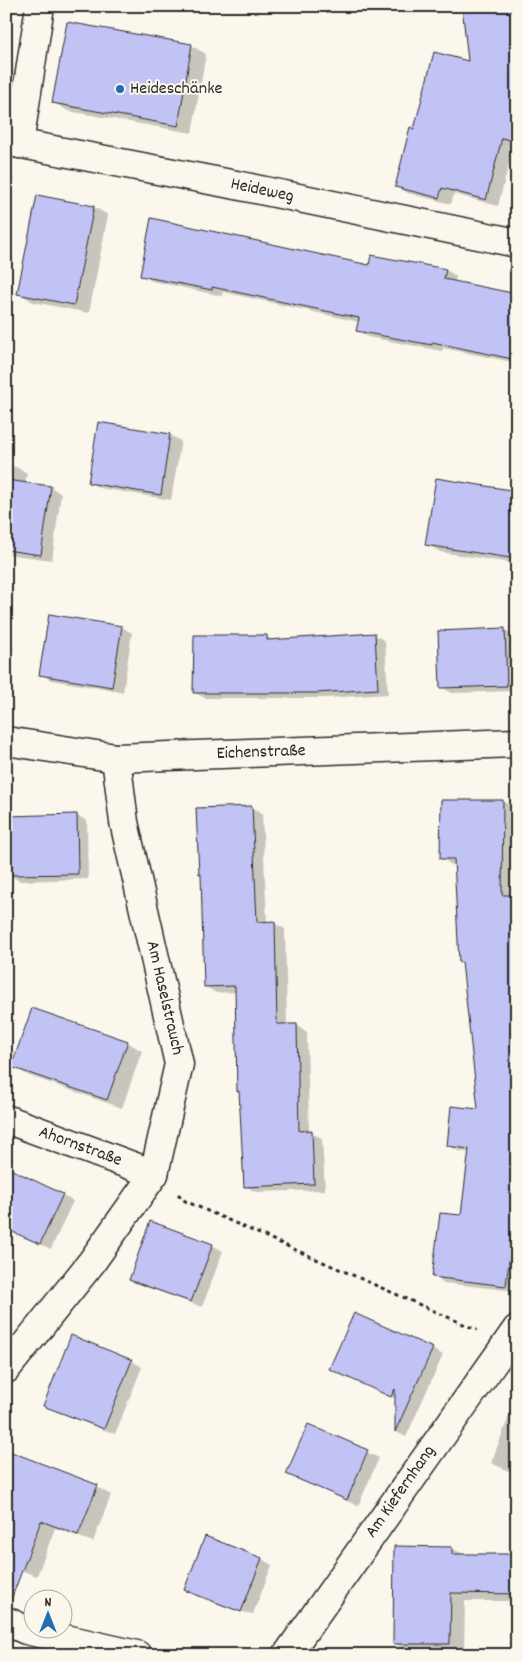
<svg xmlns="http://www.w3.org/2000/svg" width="523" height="1661" viewBox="0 0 523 1661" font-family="Dekko,sans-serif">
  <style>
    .shadow { fill: #0003 }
    .building { fill: #c1c3f5; stroke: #2b2b2b }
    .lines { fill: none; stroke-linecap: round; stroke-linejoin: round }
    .minor-casing { stroke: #2b2b2b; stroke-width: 31 }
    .path { stroke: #2b2b2b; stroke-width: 3; stroke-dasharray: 4 4; stroke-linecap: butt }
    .minor { stroke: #fbf7ec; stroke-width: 28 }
    .poi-dot { fill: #1f6fb2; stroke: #fbf7ec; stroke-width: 2 }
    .labels { text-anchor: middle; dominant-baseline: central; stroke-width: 4; stroke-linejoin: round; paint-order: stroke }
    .poi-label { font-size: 18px; fill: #2b2b2b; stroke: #fbf7ec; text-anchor: start }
    .street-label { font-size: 18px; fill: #2b2b2b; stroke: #fbf7ec }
  </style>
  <rect width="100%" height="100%" fill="#fbf7ec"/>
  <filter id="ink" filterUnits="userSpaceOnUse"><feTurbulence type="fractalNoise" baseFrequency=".02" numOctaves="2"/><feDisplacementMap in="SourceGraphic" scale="10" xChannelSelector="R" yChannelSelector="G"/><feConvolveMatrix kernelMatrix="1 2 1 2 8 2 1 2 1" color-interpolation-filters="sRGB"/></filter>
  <g filter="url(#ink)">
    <g class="shadow">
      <path d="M 6,6 L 10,6 L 6,35 Z"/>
      <path d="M 517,6 L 517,144 L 514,144 L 498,206 L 454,194 L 451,204 L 408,193 L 396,186 L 415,130 Z"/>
      <path d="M 68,23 L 192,46 L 206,54 L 192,133 L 68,111 L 53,102 Z"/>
      <path d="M 94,207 L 108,215 L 89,313 L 33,302 L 19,293 Z"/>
      <path d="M 372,256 L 446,270 L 456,276 L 455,282 L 517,295 L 517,363 L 443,348 L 442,351 L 368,337 L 357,330 L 359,322 L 223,292 L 222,296 L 152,281 L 141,275 L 370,266 Z"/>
      <path d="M 99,423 L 170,435 L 181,441 L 171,500 L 100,488 L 89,482 Z"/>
      <path d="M 6,466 L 16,467 L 27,473 L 25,484 L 51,487 L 61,494 L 52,560 L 6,554 Z"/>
      <path d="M 517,493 L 517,564 L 440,552 L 426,544 Z"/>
      <path d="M 122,627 L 132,633 L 123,692 L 51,680 L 41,674 Z"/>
      <path d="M 505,630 L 516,636 L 517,691 L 452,693 L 441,687 Z"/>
      <path d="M 374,634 L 385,641 L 388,694 L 328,698 L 205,698 L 194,692 L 267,637 L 275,641 Z"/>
      <path d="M 442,801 L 503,801 L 514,808 L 513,896 L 517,896 L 517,1291 L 444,1283 L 433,1276 L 462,1217 L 470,1153 L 459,1151 L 448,1145 L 479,1111 L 464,964 L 460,962 L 456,865 L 452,865 L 442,859 Z"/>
      <path d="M 252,807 L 262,813 L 267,923 L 274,923 L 285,929 L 287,1026 L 297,1025 L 307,1032 L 309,1132 L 322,1138 L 325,1190 L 256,1192 L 245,1186 L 240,1092 L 238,1091 L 236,992 L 216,993 L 205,986 Z"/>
      <path d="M 76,815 L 87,821 L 88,879 L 20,881 L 9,875 Z"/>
      <path d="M 127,1042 L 142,1051 L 122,1108 L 27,1075 L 13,1066 Z"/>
      <path d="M 6,1168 L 73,1201 L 51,1249 L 6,1229 Z"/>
      <path d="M 212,1245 L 223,1251 L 202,1307 L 141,1285 L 130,1279 Z"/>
      <path d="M 72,1337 L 132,1361 L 142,1367 L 115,1434 L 55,1411 L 45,1405 Z"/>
      <path d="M 432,1349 L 443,1355 L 406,1437 L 396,1432 L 396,1399 L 330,1369 Z"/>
      <path d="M 511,1411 L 517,1414 L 517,1475 L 491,1463 Z"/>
      <path d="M 309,1426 L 379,1458 L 358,1506 L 288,1474 Z"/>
      <path d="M 6,1451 L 97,1487 L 111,1495 L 93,1542 L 55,1528 L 37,1576 L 6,1565 Z"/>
      <path d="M 452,1548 L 464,1555 L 517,1555 L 517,1601 L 465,1601 L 464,1652 L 409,1651 L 394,1643 Z"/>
      <path d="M 262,1559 L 272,1565 L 253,1614 L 237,1611 L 196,1596 L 185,1589 Z"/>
    </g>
    <g class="building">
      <path d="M 462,6 L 517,6 L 517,142 L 502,138 L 486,200 L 442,188 L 439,198 L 395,187 L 410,127 L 414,129 L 434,52 L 468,61 Z"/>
      <path d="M 67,22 L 192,44 L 178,126 L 52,103 Z"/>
      <path d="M 37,195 L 94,206 L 74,305 L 17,294 Z"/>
      <path d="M 151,218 L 369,265 L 371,255 L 446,269 L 444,279 L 517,294 L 517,360 L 432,342 L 432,345 L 356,331 L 359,318 L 212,287 L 212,290 L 140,276 Z"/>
      <path d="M 98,422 L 170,434 L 161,495 L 88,483 Z"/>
      <path d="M 436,478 L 517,491 L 517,559 L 425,545 Z"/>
      <path d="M 6,480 L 51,486 L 41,555 L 6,550 Z"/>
      <path d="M 49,614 L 122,626 L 112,687 L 39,675 Z"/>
      <path d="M 505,628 L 507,686 L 440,688 L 438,631 Z"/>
      <path d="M 375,633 L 378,689 L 316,693 L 193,693 L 194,635 L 267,635 L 267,640 Z"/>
      <path d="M 441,800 L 503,800 L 502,895 L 517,895 L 517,1196 L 506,1286 L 432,1277 L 440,1213 L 461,1215 L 469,1149 L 447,1146 L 451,1106 L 478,1109 L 462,962 L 459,963 L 454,859 L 440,859 Z"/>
      <path d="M 252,806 L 257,922 L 275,921 L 277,1024 L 297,1024 L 299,1131 L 312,1130 L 314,1184 L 244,1187 L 239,1091 L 237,1092 L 235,986 L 204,987 L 201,874 L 199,874 L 196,808 Z"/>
      <path d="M 77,814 L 78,874 L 8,875 L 7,816 Z"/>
      <path d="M 32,1008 L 128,1041 L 107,1100 L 11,1067 Z"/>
      <path d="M 6,1167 L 63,1194 L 40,1244 L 6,1229 Z"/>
      <path d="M 150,1221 L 213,1244 L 191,1302 L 129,1280 Z"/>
      <path d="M 354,1313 L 433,1348 L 395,1432 L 395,1389 L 391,1397 L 329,1369 Z"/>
      <path d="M 71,1335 L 132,1360 L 104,1429 L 43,1406 Z"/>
      <path d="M 308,1424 L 368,1450 L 347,1500 L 286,1474 Z"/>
      <path d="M 6,1450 L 98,1485 L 78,1535 L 41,1521 L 9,1605 L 6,1604 Z"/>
      <path d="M 205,1536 L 262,1558 L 241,1612 L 184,1590 Z"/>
      <path d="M 394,1546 L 452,1547 L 452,1554 L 517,1554 L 517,1594 L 451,1593 L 450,1644 L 393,1644 Z"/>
    </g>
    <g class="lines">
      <defs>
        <g id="minor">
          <path d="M 6,141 L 236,185 L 517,243"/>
          <path d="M 19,144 L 40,6"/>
          <path d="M 6,741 L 116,758 L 517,743"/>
          <path d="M 6,1119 L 154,1174"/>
          <path d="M 6,1369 L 91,1263 L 154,1174 L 179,1064 L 124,822 L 116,758"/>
          <path d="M 6,1621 L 26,1630 L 137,1655"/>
          <path d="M 287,1655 L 517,1329"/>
        </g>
      </defs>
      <use href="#minor" class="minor-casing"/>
      <path class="path" d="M 178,1194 L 185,1201 L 477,1330"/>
      <use href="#minor" class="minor"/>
    </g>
  </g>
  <circle class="poi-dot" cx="120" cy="89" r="5"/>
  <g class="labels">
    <g class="poi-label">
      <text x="130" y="89">Heideschänke</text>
    </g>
    <g class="street-label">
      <text transform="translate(262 191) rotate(12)">Heideweg</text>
      <text transform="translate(261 753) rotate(-2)">Eichenstraße</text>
      <text transform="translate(164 998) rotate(77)">Am Haselstrauch</text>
      <text transform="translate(80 1147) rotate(20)">Ahornstraße</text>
      <text transform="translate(401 1492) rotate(-55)">Am Kiefernhang</text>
    </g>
  </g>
  <rect width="523" height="1661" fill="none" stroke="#fbf7ec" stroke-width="25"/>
  <rect x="12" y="12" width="498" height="1636" fill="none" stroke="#2b2b2b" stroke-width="2" filter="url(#ink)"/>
  <g transform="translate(48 1614)"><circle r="24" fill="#fbf7ec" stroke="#a8a59f"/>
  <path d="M0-4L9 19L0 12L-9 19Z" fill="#1f6fb2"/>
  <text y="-8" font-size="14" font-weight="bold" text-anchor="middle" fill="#2b2b2b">N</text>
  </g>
</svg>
